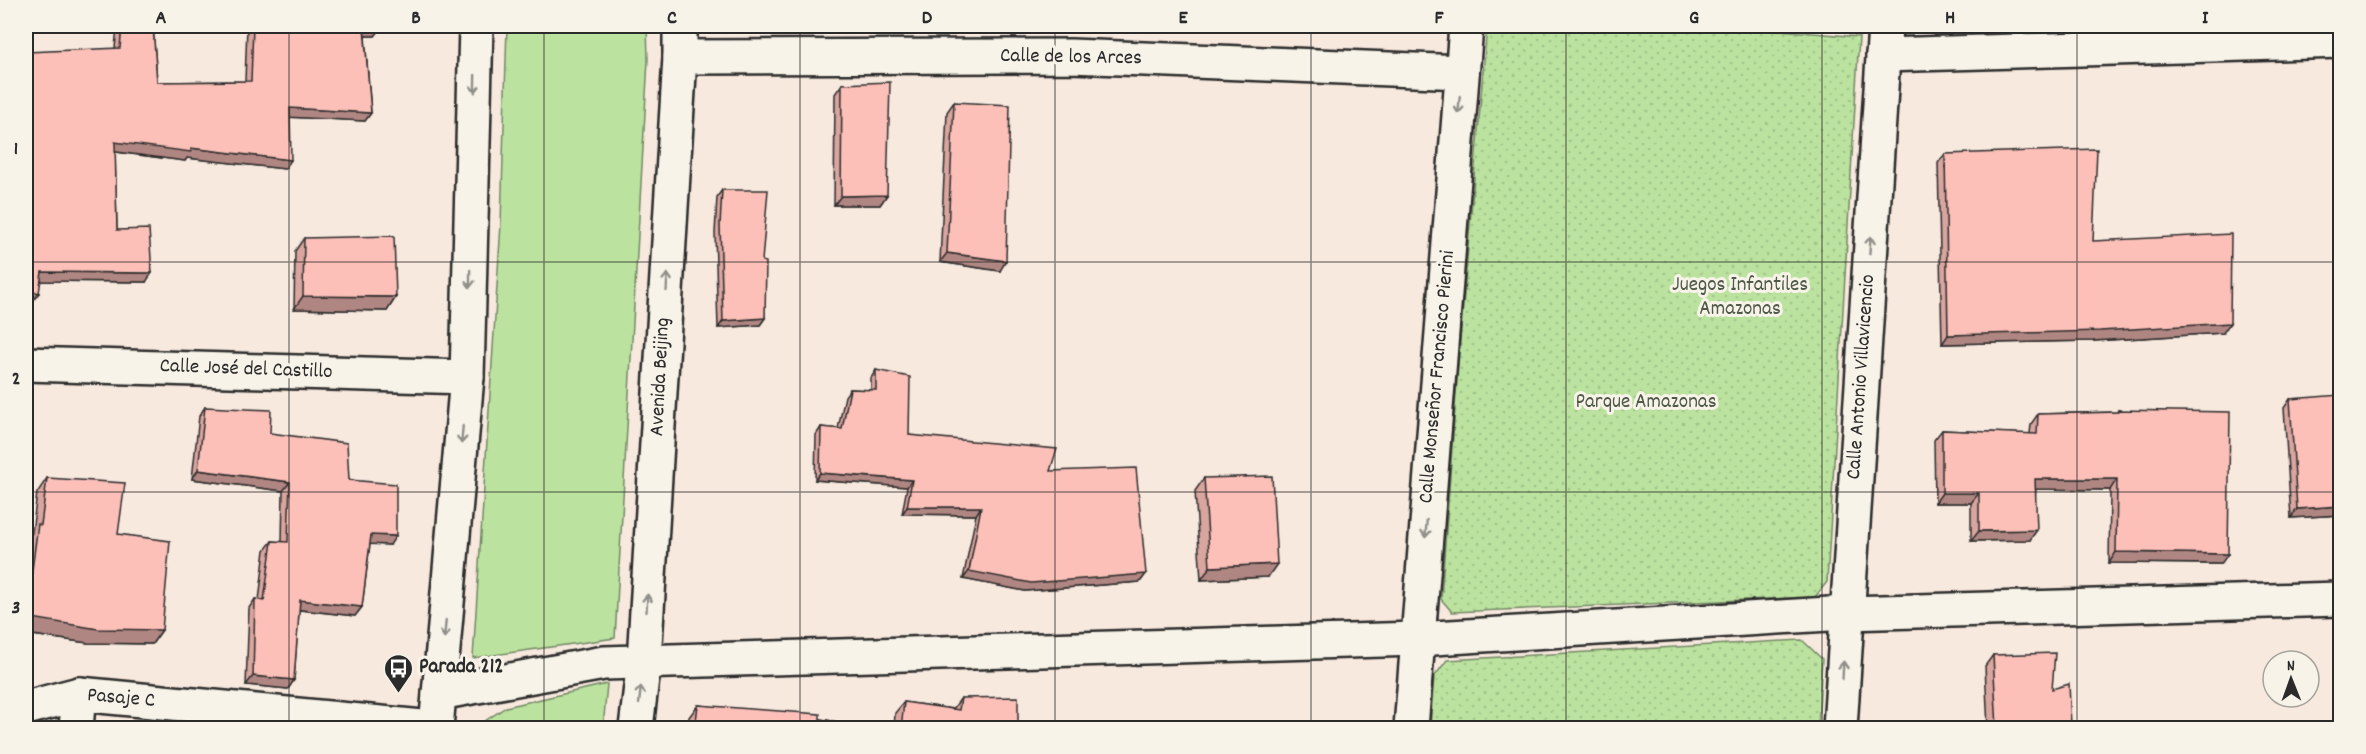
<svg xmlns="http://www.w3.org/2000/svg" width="2366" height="754" viewBox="0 0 2366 754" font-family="Dekko,sans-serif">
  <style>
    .grass { fill: #bbe39f; stroke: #738765; stroke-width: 1.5 }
    .park { fill: url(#park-dots); stroke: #738765; stroke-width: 1.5 }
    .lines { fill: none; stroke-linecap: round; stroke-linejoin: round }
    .street-casing { stroke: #2b2b2b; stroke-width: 38 }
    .secondary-casing { stroke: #2b2b2b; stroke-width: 38 }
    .street { stroke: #f7f3e8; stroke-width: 33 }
    .secondary { stroke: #f7f3e8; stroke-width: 33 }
    .wall { fill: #d9a59f; stroke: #2b2b2b; stroke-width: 1.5 }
    .shaded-wall { fill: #b08682; stroke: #2b2b2b; stroke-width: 1.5 }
    .building { fill: #fcc0b9; stroke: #2b2b2b; stroke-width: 1.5 }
    .oneway { stroke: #918f8a }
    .grid { fill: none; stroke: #2b2b2b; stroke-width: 1.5; stroke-opacity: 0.55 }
    .labels { text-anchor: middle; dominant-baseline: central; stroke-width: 6; stroke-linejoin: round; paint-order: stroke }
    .street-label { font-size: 21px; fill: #2b2b2b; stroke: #f7f3e8 }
    .park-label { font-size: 21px; fill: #4f5948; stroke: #f7f3e8 }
    .poi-label { font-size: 21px; font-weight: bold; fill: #2b2b2b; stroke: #f7f3e8; text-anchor: start }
    .neatline { fill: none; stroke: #2b2b2b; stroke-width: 2 }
    .grid-label { font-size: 20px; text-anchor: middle; font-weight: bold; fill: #2b2b2b }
  </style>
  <defs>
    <pattern id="park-dots" width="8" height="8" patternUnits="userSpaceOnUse" patternTransform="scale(1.5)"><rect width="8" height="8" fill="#bbe39f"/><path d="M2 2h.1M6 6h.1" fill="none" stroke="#a1c389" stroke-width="1.8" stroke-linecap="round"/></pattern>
  </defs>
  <rect width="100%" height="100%" fill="#f8e9df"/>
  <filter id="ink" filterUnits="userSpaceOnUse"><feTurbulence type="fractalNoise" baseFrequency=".0167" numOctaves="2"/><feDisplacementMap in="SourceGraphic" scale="12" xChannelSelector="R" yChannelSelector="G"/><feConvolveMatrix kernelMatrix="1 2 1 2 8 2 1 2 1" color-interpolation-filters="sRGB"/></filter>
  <g filter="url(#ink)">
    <g class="grass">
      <path d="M 507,26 L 647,26 L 648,60 L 615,638 L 473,658 L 501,224 Z"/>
      <path d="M 607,684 L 603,728 L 480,728 L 482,723 L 506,707 Z"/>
    </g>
    <g class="park">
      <path d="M 1487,26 L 1734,26 L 1859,37 L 1827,582 L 1815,597 L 1452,612 L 1441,599 L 1459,353 Z"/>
      <path d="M 1802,640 L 1822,659 L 1818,728 L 1430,728 L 1434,677 L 1447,660 Z"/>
    </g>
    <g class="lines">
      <defs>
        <g id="street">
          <path d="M 1883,55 L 2340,41"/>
          <path d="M 680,57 L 1071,56 L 1462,72"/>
          <path d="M 26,364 L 467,377"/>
          <path d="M 26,708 L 79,694 L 433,728"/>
          <path d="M 76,728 L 79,694"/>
          <path d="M 1411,728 L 1466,26"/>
          <path d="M 1840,728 L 1885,26"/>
        </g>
        <g id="secondary">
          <path d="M 439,693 L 604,663 L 1417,639 L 1846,613 L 2340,599"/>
          <path d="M 436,728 L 467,377 L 476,26"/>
          <path d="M 636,728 L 644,661 L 680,57 L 680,26"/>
        </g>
      </defs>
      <use href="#street" class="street-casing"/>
      <use href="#secondary" class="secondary-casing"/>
      <use href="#street" class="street"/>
      <use href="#secondary" class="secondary"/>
    </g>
    <g class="wall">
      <path d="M 117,26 L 153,26 L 157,82 L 245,81 L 247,26 L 382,26 L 382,27 L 375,36 L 365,36 L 371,113 L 365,121 L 290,117 L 285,169 L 187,158 L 185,161 L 115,152 L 117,230 L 146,282 L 41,281 L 33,301 L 115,48 Z"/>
      <path d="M 842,84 L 887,195 L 880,205 L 834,205 L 835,94 Z"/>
      <path d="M 954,102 L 1000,271 L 940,262 L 947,112 Z"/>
      <path d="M 1945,154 L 2093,241 L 2223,333 L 2093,341 L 1942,344 L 1938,163 Z"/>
      <path d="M 722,190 L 762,261 L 765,318 L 760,325 L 718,328 L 715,233 L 717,197 Z"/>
      <path d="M 304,238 L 396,297 L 387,311 L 294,309 L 295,251 Z"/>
      <path d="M 876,370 L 909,435 L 1050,471 L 1146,574 L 1140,582 L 1025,591 L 963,579 L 976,515 L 902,514 L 907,487 L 815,480 L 816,435 L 821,427 L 838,429 L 845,396 L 850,389 L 871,390 L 871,378 Z"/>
      <path d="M 2290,399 L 2340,515 L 2291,518 L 2284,408 Z"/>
      <path d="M 205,407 L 270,433 L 349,480 L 390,545 L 370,544 L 362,607 L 355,616 L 299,610 L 294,680 L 288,689 L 246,685 L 249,608 L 255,599 L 259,600 L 265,550 L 272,541 L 282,542 L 283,491 L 192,479 L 199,416 Z"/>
      <path d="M 2118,410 L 2221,564 L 2109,563 L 2110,490 L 2036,489 L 2030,540 L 1971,541 L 1971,503 L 1935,503 L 1934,440 L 1942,430 L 2030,434 L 2031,424 L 2038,414 L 2117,412 Z"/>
      <path d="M 47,478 L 118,534 L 162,630 L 152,644 L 88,643 L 26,634 L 26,554 L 27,539 L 32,533 L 37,493 Z"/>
      <path d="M 1204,478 L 1268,577 L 1201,580 L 1195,491 Z"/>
      <path d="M 1993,655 L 2052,689 L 2069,729 L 1988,729 L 1985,666 Z"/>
      <path d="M 961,698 L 1018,729 L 894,729 L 895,713 L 904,702 L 953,709 Z"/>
      <path d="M 698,705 L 820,719 L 880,729 L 688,729 L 689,717 Z"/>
    </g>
    <g class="shaded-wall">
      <path d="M 364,27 L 382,27 L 375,36 L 358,36 Z"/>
      <path d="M 290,108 L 371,113 L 365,121 L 284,117 Z"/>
      <path d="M 115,142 L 191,148 L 291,160 L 285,169 L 187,158 L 185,161 L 109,151 Z"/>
      <path d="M 887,195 L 880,205 L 834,205 L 841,196 Z"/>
      <path d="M 947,253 L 1006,261 L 1000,271 L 940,262 Z"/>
      <path d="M 42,272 L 152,273 L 146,282 L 36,281 Z"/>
      <path d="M 26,289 L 39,293 L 33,301 L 26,300 Z"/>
      <path d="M 303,296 L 396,297 L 387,311 L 294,309 Z"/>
      <path d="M 765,318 L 760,325 L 718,328 L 723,321 Z"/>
      <path d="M 2230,323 L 2223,333 L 2093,341 L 1942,344 L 1948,335 Z"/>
      <path d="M 198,470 L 290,482 L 283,491 L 192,479 Z"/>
      <path d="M 820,473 L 912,480 L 907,487 L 815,480 Z"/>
      <path d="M 2035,479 L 2117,479 L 2110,490 L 2028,489 Z"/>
      <path d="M 1942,493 L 1979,493 L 1971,503 L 1935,503 Z"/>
      <path d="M 2340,506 L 2340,515 L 2291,518 L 2297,509 Z"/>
      <path d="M 907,507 L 981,507 L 976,515 L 902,514 Z"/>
      <path d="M 2037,530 L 2030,540 L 1971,541 L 1979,531 Z"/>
      <path d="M 371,535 L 396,536 L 390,545 L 364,544 Z"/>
      <path d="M 2116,552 L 2228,554 L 2221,564 L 2109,563 Z"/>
      <path d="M 1277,564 L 1268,577 L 1201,580 L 1210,567 Z"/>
      <path d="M 969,571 L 1146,574 L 1140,582 L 1025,591 L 963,579 Z"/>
      <path d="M 300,600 L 362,607 L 355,616 L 293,609 Z"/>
      <path d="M 26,617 L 162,630 L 152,644 L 88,643 L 26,634 Z"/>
      <path d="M 253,676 L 294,680 L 288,689 L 246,685 Z"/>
      <path d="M 2071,726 L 2069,729 L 2027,729 Z"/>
    </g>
    <g class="building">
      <path d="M 122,26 L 153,26 L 157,82 L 251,81 L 253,26 L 382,26 L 382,27 L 364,27 L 371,113 L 290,108 L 291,160 L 191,148 L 191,152 L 115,142 L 117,230 L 149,229 L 152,273 L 42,272 L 39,293 L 26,289 L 26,52 L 120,48 Z"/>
      <path d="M 890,82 L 887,195 L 841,196 L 842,84 Z"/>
      <path d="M 954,102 L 1010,105 L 1006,261 L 947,253 Z"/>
      <path d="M 2097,149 L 2093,241 L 2231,234 L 2230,323 L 2100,331 L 1948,335 L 1945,154 Z"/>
      <path d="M 722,190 L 768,190 L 762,261 L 766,262 L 765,318 L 723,321 L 720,225 Z"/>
      <path d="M 394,236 L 396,297 L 303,296 L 304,238 Z"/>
      <path d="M 876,370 L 910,377 L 909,435 L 1057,449 L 1050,471 L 1136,468 L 1146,574 L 1031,583 L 969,571 L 981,507 L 907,507 L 912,480 L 820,473 L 821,427 L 842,429 L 850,389 L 876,390 Z"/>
      <path d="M 2340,395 L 2340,506 L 2297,509 L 2290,399 Z"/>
      <path d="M 205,407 L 271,410 L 270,433 L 347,443 L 349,480 L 396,484 L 396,536 L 371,535 L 362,607 L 300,600 L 294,680 L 253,676 L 255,599 L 264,601 L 272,541 L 288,542 L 290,482 L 198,470 Z"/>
      <path d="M 2118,410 L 2230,412 L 2228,554 L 2116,552 L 2117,479 L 2035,479 L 2037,530 L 1979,531 L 1979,493 L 1942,493 L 1942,430 L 2037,434 L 2038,414 L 2118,412 Z"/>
      <path d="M 1272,476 L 1277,564 L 1210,567 L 1204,478 Z"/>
      <path d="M 47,478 L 125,483 L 118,534 L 170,541 L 162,630 L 98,629 L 26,617 L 38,524 L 41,525 Z"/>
      <path d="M 2055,653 L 2052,689 L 2069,684 L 2071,726 L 2027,729 L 1997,729 L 1993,655 Z"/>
      <path d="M 1018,697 L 1018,729 L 901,729 L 904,702 L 959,710 L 961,698 Z"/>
      <path d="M 698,705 L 820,714 L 820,719 L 880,729 L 695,729 Z"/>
    </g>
    <defs><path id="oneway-shaft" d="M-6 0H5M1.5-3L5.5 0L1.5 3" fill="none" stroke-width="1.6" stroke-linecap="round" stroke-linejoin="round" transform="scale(1.5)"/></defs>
    <g class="oneway">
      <use href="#oneway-shaft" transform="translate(475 84) rotate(91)"/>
      <use href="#oneway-shaft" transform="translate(1459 105) rotate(95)"/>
      <use href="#oneway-shaft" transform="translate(1870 245) rotate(-86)"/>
      <use href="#oneway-shaft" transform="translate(470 279) rotate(91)"/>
      <use href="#oneway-shaft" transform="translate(667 282) rotate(-87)"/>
      <use href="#oneway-shaft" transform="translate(462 435) rotate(95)"/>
      <use href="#oneway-shaft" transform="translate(1426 529) rotate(95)"/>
      <use href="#oneway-shaft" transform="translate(647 603) rotate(-87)"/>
      <use href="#oneway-shaft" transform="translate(445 629) rotate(95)"/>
      <use href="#oneway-shaft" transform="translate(1843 670) rotate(-87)"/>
      <use href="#oneway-shaft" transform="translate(640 695) rotate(-84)"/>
    </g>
  </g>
  <path class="grid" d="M 289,26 L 289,728M 544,26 L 544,728M 800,26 L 800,728M 1055,26 L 1055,728M 1311,26 L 1311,728M 1566,26 L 1566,728M 1822,26 L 1822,728M 2077,26 L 2077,728M 26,262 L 2340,262M 26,492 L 2340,492"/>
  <defs>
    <symbol id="bus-pin" viewBox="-11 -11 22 30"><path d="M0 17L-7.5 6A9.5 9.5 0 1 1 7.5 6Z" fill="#2b2b2b" stroke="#f7f3e8"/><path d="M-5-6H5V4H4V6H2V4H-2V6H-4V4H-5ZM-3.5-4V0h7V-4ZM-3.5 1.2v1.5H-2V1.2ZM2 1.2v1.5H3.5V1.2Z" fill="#fff"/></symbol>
  </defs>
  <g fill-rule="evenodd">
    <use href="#bus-pin" x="382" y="652" width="33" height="45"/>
  </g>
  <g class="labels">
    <g class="street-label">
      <text transform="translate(1071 58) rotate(1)">Calle de los Arces</text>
      <text transform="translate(246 370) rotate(2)">Calle José del Castillo</text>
      <text transform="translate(661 377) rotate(-87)">Avenida Beijing</text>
      <text transform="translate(1438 377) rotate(-85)">Calle Monseñor Francisco Pierini</text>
      <text transform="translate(1862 377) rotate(-86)">Calle Antonio Villavicencio</text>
      <text transform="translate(121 699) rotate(5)">Pasaje C</text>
    </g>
    <g class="park-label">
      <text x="1740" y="286">Juegos Infantiles<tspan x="1740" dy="24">Amazonas</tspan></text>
      <text x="1646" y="403">Parque Amazonas</text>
    </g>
    <g class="poi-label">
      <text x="419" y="668">Parada 212</text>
    </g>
  </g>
  <rect width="2366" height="754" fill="none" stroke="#f7f3e8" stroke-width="66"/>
  <g transform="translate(2291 679) rotate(359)"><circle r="28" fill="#f7f3e8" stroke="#a5a39c" stroke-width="1.5"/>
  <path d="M0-4.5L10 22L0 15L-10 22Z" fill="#2b2b2b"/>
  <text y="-9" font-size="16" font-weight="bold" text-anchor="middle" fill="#2b2b2b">N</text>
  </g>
  <rect x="33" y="33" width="2300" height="688" class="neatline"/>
  <g class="grid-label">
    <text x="161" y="23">A</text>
    <text x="416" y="23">B</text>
    <text x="672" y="23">C</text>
    <text x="927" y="23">D</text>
    <text x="1183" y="23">E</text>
    <text x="1439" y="23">F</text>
    <text x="1694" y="23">G</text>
    <text x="1950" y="23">H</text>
    <text x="2205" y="23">I</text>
    <text x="16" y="154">1</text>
    <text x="16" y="384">2</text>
    <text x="16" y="613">3</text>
  </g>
</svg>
